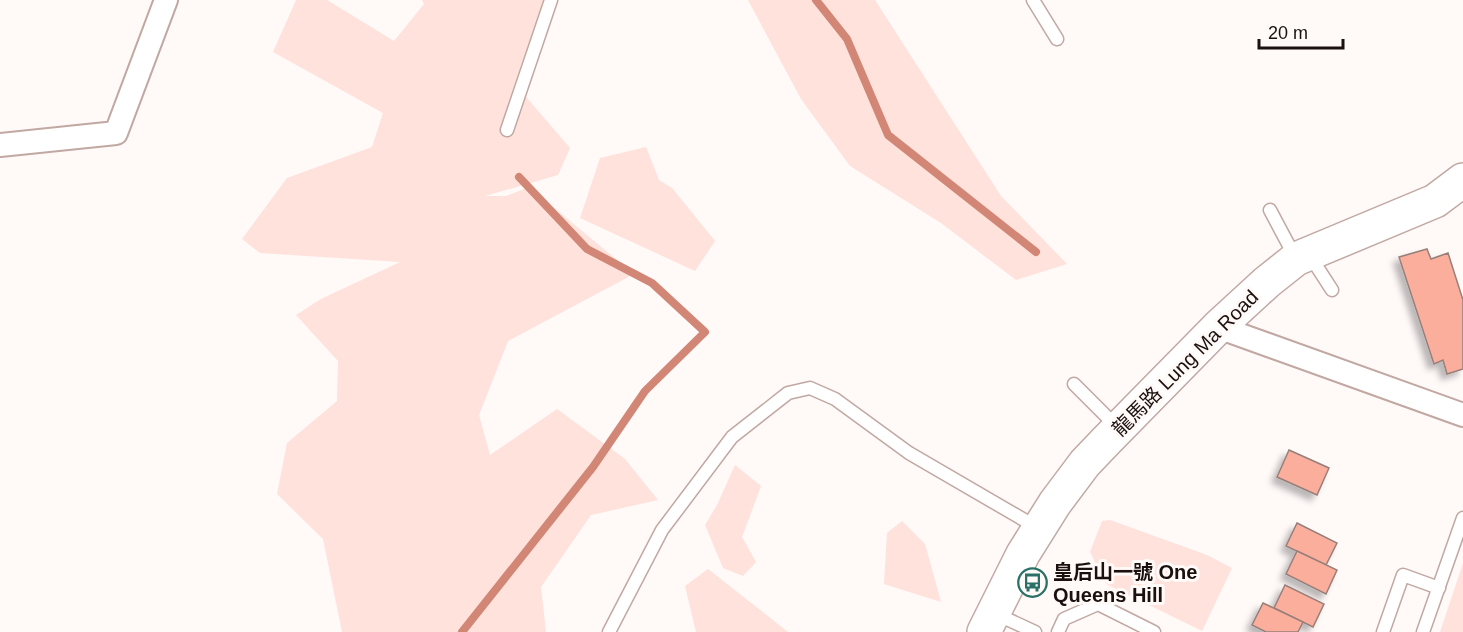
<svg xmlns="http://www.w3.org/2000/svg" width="1463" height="632" viewBox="0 0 1463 632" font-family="Helvetica,'Noto Sans SC',sans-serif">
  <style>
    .green { fill: #fee2db }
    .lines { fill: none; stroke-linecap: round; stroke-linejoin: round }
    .stream { stroke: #d18676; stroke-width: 8 }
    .building { fill: #fcae9d; stroke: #977f7a; stroke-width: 1.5; filter: url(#shadow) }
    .lane-casing { stroke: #c1a8a2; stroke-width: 15 }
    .street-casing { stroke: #c1a8a2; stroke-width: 26 }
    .secondary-casing { stroke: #c1a8a2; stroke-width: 36 }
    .lane { stroke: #fff; stroke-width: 12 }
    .street { stroke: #fff; stroke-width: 22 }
    .secondary { stroke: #fff; stroke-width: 33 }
    .labels { text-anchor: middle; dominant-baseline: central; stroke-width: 6; stroke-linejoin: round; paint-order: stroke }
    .street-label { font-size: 20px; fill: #1a110f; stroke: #fff9f8 }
    .poi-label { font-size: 20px; font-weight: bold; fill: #1a110f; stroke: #fff9f8; text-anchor: start }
  </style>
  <defs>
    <filter id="shadow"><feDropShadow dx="-5.5" dy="5.5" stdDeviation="3" flood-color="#0004"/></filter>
  </defs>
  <rect width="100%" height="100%" fill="#fff9f8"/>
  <g class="green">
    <path d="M 296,0 L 327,0 L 394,41 L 424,4 L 422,0 L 551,0 L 521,91 L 570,148 L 558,175 L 485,196 L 506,196 L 529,187 L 634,274 L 508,341 L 479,415 L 490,455 L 557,409 L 625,459 L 658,500 L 591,515 L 541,587 L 546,632 L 342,632 L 323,539 L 277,494 L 287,443 L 337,401 L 338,361 L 296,315 L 321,299 L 400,262 L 260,253 L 242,239 L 287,178 L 372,147 L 383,113 L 273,52 Z"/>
    <path d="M 748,0 L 875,0 L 1001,196 L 1067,264 L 1016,280 L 941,223 L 850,166 L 801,99 Z"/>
    <path d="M 646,147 L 659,180 L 672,188 L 715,241 L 695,271 L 580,218 L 600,158 Z"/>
    <path d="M 735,465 L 761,486 L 742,537 L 756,562 L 743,576 L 723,568 L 705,525 L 717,505 Z"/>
    <path d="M 1110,520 L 1207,555 L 1232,568 L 1202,631 L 1106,584 L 1090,552 L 1102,521 Z"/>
    <path d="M 902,521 L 925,544 L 941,602 L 884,584 L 887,533 Z"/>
    <path d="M 1463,563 L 1463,632 L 1440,632 Z"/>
    <path d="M 708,569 L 788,632 L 696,632 L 685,586 Z"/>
  </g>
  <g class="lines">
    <g class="stream">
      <path d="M 816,0 L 847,39 L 888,135 L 1036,252"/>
      <path d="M 462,632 L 593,467 L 645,391 L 705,332 L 652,283 L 587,249 L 519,177"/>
    </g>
  </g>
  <g class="building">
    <path d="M 1427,249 L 1431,259 L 1448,253 L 1463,300 L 1463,369 L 1447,374 L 1443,360 L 1434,364 L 1399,257 Z"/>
    <path d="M 1289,450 L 1329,468 L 1317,495 L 1277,477 Z"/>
    <path d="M 1297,523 L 1337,543 L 1326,565 L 1286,546 Z"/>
    <path d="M 1297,551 L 1337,570 L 1326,594 L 1286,574 Z"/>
    <path d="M 1285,585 L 1324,604 L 1313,627 L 1274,608 Z"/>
    <path d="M 1263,603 L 1303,622 L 1298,632 L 1266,632 L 1252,625 Z"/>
  </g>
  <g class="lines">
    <defs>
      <g id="lane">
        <path d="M 1033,0 L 1057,39"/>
        <path d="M 507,130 L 551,0"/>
        <path d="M 1270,210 L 1295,257"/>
        <path d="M 1310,256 L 1332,290"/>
        <path d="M 1074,384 L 1118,428"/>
        <path d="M 994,613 L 1035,632"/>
        <path d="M 609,632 L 662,530 L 732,437 L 788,393 L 810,388 L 835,399 L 909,453 L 1038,528"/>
        <path d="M 1058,632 L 1064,619 L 1098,604 L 1154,632"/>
        <path d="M 1383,632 L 1403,575 L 1439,588"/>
        <path d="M 1423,632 L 1463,518"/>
      </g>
      <g id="street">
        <path d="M 0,145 L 116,133 L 166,0"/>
        <path d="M 1218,327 L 1463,415"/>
      </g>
      <path id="secondary" d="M 984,632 L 1023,554 L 1055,503 L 1085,463 L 1107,440 L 1218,327 L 1267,282 L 1296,259 L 1435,201 L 1463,180"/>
    </defs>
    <use href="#lane" class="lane-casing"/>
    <use href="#street" class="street-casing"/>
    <use href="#secondary" class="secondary-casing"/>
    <use href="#lane" class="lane"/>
    <use href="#street" class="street"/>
    <use href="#secondary" class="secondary"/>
  </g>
  <defs>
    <symbol id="bus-ring" viewBox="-11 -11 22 22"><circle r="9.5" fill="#fff9f8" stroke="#297066" stroke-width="1.5"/><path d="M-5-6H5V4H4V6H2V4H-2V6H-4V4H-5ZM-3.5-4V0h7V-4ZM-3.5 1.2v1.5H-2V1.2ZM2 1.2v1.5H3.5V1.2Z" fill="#297066"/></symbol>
  </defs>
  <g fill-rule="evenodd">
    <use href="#bus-ring" x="1016" y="566" width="33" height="33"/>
  </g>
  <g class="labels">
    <g class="street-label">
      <text transform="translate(1185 363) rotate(-45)">龍馬路 Lung Ma Road</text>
    </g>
    <g class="poi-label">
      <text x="1053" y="572">皇后山一號 One<tspan x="1053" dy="23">Queens Hill</tspan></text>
    </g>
  </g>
  <path d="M1259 39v9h84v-9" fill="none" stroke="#1a110f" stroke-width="3"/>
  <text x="1268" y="39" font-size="18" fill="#1a110f" stroke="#fff9f8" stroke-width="4.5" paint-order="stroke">20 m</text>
</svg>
